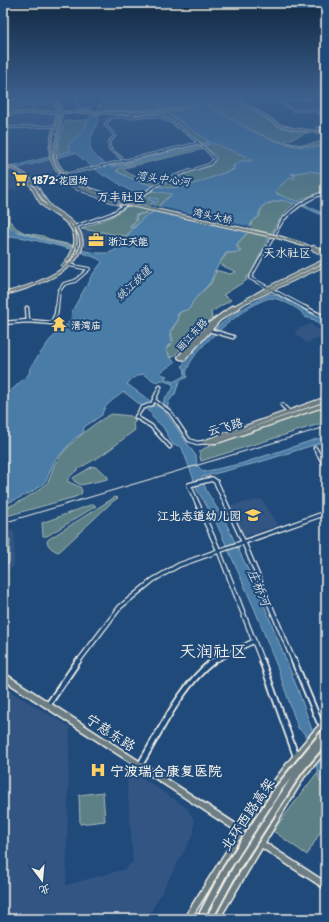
<svg xmlns="http://www.w3.org/2000/svg" width="329" height="922" viewBox="0 0 329 922" font-family="'Playpen Sans','LXGW WenKai TC',sans-serif">
  <style>
    .built { fill: #325584 }
    .green { fill: #5c8085; stroke: #a8b8b6 }
    .water { fill: #497ba6; stroke: #8daac0; fill-rule: evenodd }
    .pier { fill: #1f4a7a }
    .lines { fill: none; stroke-linecap: round; stroke-linejoin: round }
    .minor-far4-casing { stroke: #f4f1e8; stroke-width: 3 }
    .minor-far3-casing { stroke: #f4f1e8; stroke-width: 4 }
    .minor-far2-casing { stroke: #f4f1e8; stroke-width: 5 }
    .minor-far1-casing { stroke: #f4f1e8; stroke-width: 6 }
    .minor-casing { stroke: #f4f1e8; stroke-width: 8 }
    .major-far3-casing { stroke: #f4f1e8; stroke-width: 3.5 }
    .major-far2-casing { stroke: #f4f1e8; stroke-width: 4.5 }
    .major-far1-casing { stroke: #f4f1e8; stroke-width: 6 }
    .major-casing { stroke: #f4f1e8; stroke-width: 9 }
    .minor-far4 { stroke: #1f4a7a; stroke-width: 1.5 }
    .minor-far3 { stroke: #1f4a7a; stroke-width: 2 }
    .minor-far2 { stroke: #1f4a7a; stroke-width: 2.5 }
    .minor-far1 { stroke: #1f4a7a; stroke-width: 3.5 }
    .minor { stroke: #1f4a7a; stroke-width: 4.5 }
    .major-far3 { stroke: #6c7e84; stroke-width: 2 }
    .major-far2 { stroke: #6c7e84; stroke-width: 2.5 }
    .major-far1 { stroke: #6c7e84; stroke-width: 3.5 }
    .major { stroke: #6c7e84; stroke-width: 6 }
    .rail { stroke: #f4f1e8; stroke-width: 1 }
    .major-bridge-casing { stroke: #f4f1e8; stroke-width: 4.5; stroke-linecap: butt }
    .highway-bridge-casing { stroke: #f4f1e8; stroke-width: 10; stroke-linecap: butt }
    .major-bridge { stroke: #6c7e84; stroke-width: 2.5 }
    .highway-bridge { stroke: #6c7e84; stroke-width: 6 }
    .labels { text-anchor: middle; dominant-baseline: central; stroke-width: 4; stroke-linejoin: round; paint-order: stroke }
    .far-poi-label { font-size: 10px; font-weight: bold; fill: #f4f1e8; stroke: #1f4a7a; text-anchor: start }
    .far-street-label { font-size: 10px; fill: #f4f1e8; stroke: #1f4a7a }
    .far-water-label { font-size: 11px; font-style: italic; fill: #dadfde; stroke: #1f4a7a }
    .far-quarter-label { font-size: 12px; fill: #f4f1e8; stroke: #1f4a7a }
    .street-label { font-size: 12px; fill: #f4f1e8; stroke: #1f4a7a }
    .poi-label { font-size: 12px; font-weight: bold; fill: #f4f1e8; stroke: #1f4a7a; text-anchor: end }
    .water-label { font-size: 13px; font-style: italic; fill: #dadfde; stroke: #1f4a7a }
    .near-street-label { font-size: 14px; fill: #f4f1e8; stroke: #1f4a7a }
    .near-poi-label { font-size: 14px; font-weight: bold; fill: #f4f1e8; stroke: #1f4a7a; text-anchor: start }
    .near-quarter-label { font-size: 17px; fill: #f4f1e8; stroke: #1f4a7a }
  </style>
  <rect width="100%" height="100%" fill="#1f4a7a"/>
  <filter id="ink" filterUnits="userSpaceOnUse"><feTurbulence type="fractalNoise" baseFrequency=".025" numOctaves="2"/><feDisplacementMap in="SourceGraphic" scale="8" xChannelSelector="R" yChannelSelector="G"/><feConvolveMatrix kernelMatrix="1 2 1 2 8 2 1 2 1" color-interpolation-filters="sRGB"/></filter>
  <g filter="url(#ink)">
    <g class="built">
      <path d="M 276,97 L 326,97 L 326,108 L 310,108 L 304,102 L 283,103 Z"/>
      <path d="M 29,98 L 31,103 L 53,101 L 55,109 L 3,113 L 3,100 Z"/>
      <path d="M 46,113 L 55,114 L 53,124 L 3,128 L 3,116 Z"/>
      <path d="M 48,161 L 54,172 L 52,175 L 27,182 L 30,186 L 3,192 L 3,173 Z"/>
      <path d="M 82,231 L 107,235 L 110,238 L 108,244 L 89,250 L 82,248 L 83,241 Z"/>
      <path d="M 310,324 L 326,334 L 326,336 L 306,343 L 296,334 L 295,332 L 298,329 Z"/>
      <path d="M 262,499 L 278,525 L 243,537 L 231,505 Z"/>
      <path d="M 12,529 L 15,535 L 14,566 L 3,575 L 3,532 Z"/>
      <path d="M 3,687 L 70,727 L 66,885 L 125,869 L 133,862 L 126,772 L 128,768 L 187,808 L 194,820 L 194,833 L 147,919 L 3,919 Z"/>
    </g>
    <g class="green">
      <path d="M 107,97 L 142,97 L 149,101 L 162,105 L 160,107 L 161,109 L 154,110 L 105,111 Z"/>
      <path d="M 235,98 L 276,125 L 289,129 L 309,132 L 285,141 L 286,142 C 301,146 312,145 326,140 L 326,146 C 272,149 250,128 207,104 Z"/>
      <path d="M 166,112 L 210,141 L 201,144 L 199,143 L 162,117 L 136,117 L 134,115 Z"/>
      <path d="M 88,120 L 83,131 L 68,145 L 72,151 L 59,154 L 58,147 L 65,121 Z"/>
      <path d="M 213,143 L 250,158 L 252,161 L 241,161 L 233,166 L 234,169 C 218,174 203,182 187,186 C 165,192 136,182 117,171 C 123,162 185,153 200,147 L 204,149 L 128,167 L 123,170 L 140,179 L 163,184 L 176,177 L 210,166 L 217,159 L 215,155 L 203,146 Z"/>
      <path d="M 194,145 L 197,145 L 115,166 L 109,165 Z"/>
      <path d="M 308,171 L 326,173 L 326,191 C 316,194 302,198 294,204 C 275,219 261,254 250,276 L 246,277 L 247,280 L 223,295 L 231,300 L 211,312 L 212,318 L 197,331 L 175,355 L 172,358 L 170,357 L 166,349 L 173,342 L 171,331 L 178,320 L 178,316 L 180,312 L 189,309 L 194,300 L 211,283 L 216,272 L 215,270 L 230,274 L 236,272 L 219,264 L 227,253 L 241,252 L 237,245 C 240,240 245,236 248,232 C 252,225 251,220 259,217 L 262,207 L 273,202 L 289,199 L 278,194 L 275,191 L 290,177 L 293,177 L 296,175 L 291,174 Z"/>
      <path d="M 151,191 L 169,193 L 172,195 L 165,199 L 152,213 L 144,217 L 126,236 L 81,229 L 111,217 Z"/>
      <path d="M 3,205 L 9,210 L 9,221 L 11,222 L 16,228 L 25,233 L 43,236 L 53,241 L 72,245 L 73,247 L 15,231 C 5,224 7,219 7,209 Z"/>
      <path d="M 326,407 L 326,422 L 201,461 L 199,452 L 205,448 Z"/>
      <path d="M 112,414 L 131,416 L 136,421 L 133,424 L 135,430 C 124,438 114,447 102,455 C 92,462 73,469 67,481 L 69,482 L 80,487 L 82,491 L 81,494 L 75,497 L 3,517 L 3,509 C 18,503 34,495 46,484 C 52,478 51,469 56,462 C 67,445 94,422 112,414 Z"/>
      <path d="M 93,466 L 101,470 L 108,477 L 108,479 L 81,485 L 74,481 L 73,478 Z"/>
      <path d="M 115,497 L 118,498 L 112,502 L 60,551 L 58,552 C 53,550 48,547 47,541 L 49,539 Z"/>
      <path d="M 93,504 L 96,506 L 47,536 L 43,536 L 42,523 Z"/>
      <path d="M 10,539 L 9,563 L 3,564 L 3,540 Z"/>
      <path d="M 317,773 L 326,796 L 326,822 L 307,855 L 273,831 Z"/>
      <path d="M 103,792 L 105,821 L 80,824 L 79,795 Z"/>
    </g>
    <path class="water" d="M 103,97 L 105,97 L 99,114 L 100,115 C 90,145 80,148 111,167 L 187,149 L 210,142 L 185,125 L 183,122 L 161,108 L 162,105 L 149,101 L 143,97 L 192,97 L 194,100 L 201,101 C 230,119 261,140 295,146 C 305,148 316,147 326,147 L 326,173 L 308,171 L 291,174 L 296,175 L 293,176 L 295,179 L 290,177 L 275,191 L 277,194 L 302,203 L 326,215 L 326,217 L 300,205 L 282,200 L 265,204 L 259,212 L 259,217 C 251,220 251,225 247,232 C 245,236 240,240 237,244 L 237,249 L 241,252 L 226,253 L 215,270 L 210,283 L 194,300 L 189,309 L 180,312 L 177,315 L 178,320 L 170,331 C 172,346 173,337 166,349 L 169,355 L 169,357 L 175,362 L 161,372 L 161,374 L 167,376 L 164,378 L 173,382 L 184,376 L 185,370 L 182,366 C 197,341 229,315 255,302 C 260,299 266,295 271,294 C 280,294 317,316 326,321 L 326,328 L 320,326 L 315,320 L 305,317 C 303,315 302,312 299,310 C 293,306 279,298 271,298 C 251,300 180,357 187,377 L 179,382 L 175,394 L 169,401 L 166,413 L 196,456 L 197,465 L 203,472 L 240,464 L 326,436 L 326,441 L 260,462 L 202,477 L 206,490 L 225,521 L 261,597 L 298,690 L 326,770 L 326,793 L 304,733 L 298,728 L 296,722 L 278,669 L 255,610 L 215,520 L 197,490 L 193,477 L 182,448 L 180,446 L 173,445 L 163,427 L 152,417 L 152,414 L 124,392 L 122,393 C 115,399 103,405 102,415 L 84,427 L 83,433 L 75,438 L 55,460 L 52,466 L 47,479 L 43,484 L 30,493 L 3,505 L 3,398 L 29,374 L 30,368 L 34,362 L 50,340 L 71,320 L 72,311 L 85,288 L 90,281 L 90,278 L 102,262 C 97,254 31,239 19,237 C 13,236 8,238 3,238 L 3,206 L 7,208 C 6,221 4,223 15,231 C 34,237 95,258 111,252 C 118,250 127,235 132,230 L 129,226 L 136,221 L 135,215 L 144,213 L 151,206 L 150,204 L 155,202 L 148,199 L 148,197 L 158,199 L 158,201 L 146,213 L 136,216 L 137,220 L 132,225 L 132,228 L 134,228 L 144,217 L 152,213 L 172,194 L 151,191 L 132,192 L 107,176 L 104,176 L 75,153 L 3,172 L 3,169 L 71,151 L 68,145 L 83,131 L 91,115 L 95,114 ZM 213,143 L 250,158 L 252,161 L 241,161 L 234,166 L 234,170 C 218,174 203,182 187,186 C 165,192 136,182 116,171 C 120,164 134,163 142,162 C 166,157 189,149 213,143 ZM 143,374 L 156,382 L 161,380 L 173,384 L 173,389 L 164,399 L 164,403 L 159,406 L 153,406 L 149,400 L 127,384 L 133,378 Z"/>
    <path class="pier" d="M 149,205 L 156,206 L 151,211 L 156,206 L 251,227 L 249,233 L 144,210 Z"/>
    <g class="lines">
      <defs>
        <g id="minor-far4">
          <path d="M 31,97 L 34,111"/>
          <path d="M 75,97 L 79,109 L 90,109"/>
          <path d="M 274,97 L 292,110 L 316,110 L 326,118"/>
          <path d="M 58,98 L 73,97"/>
          <path d="M 3,100 L 37,97"/>
          <path d="M 278,100 L 325,97"/>
          <path d="M 3,107 L 54,102"/>
          <path d="M 3,109 L 22,107 L 21,104"/>
          <path d="M 133,113 L 132,117 C 141,117 151,114 160,117 C 174,121 206,147 214,159 L 210,164 L 169,178 L 151,189"/>
          <path d="M 3,128 L 55,126"/>
          <path d="M 317,128 L 326,127"/>
          <path d="M 125,161 L 110,149 L 109,143 L 115,135 L 105,125 C 109,114 122,117 132,117"/>
          <path d="M 67,174 L 198,143"/>
          <path d="M 66,175 L 76,180"/>
          <path d="M 31,183 L 62,176 L 65,181 L 78,189"/>
        </g>
        <g id="minor-far3">
          <path d="M 76,188 L 119,204 L 125,205 L 129,202 L 93,190"/>
          <path d="M 74,227 L 111,214 L 153,188"/>
          <path d="M 57,308 L 59,291 L 64,284 L 75,281 L 89,269 L 69,265"/>
          <path d="M 306,308 L 250,278 L 282,221 C 294,207 308,198 326,192"/>
        </g>
        <g id="minor-far2">
          <path d="M 304,307 L 326,318"/>
          <path d="M 27,308 L 28,321"/>
          <path d="M 3,323 L 28,321 L 52,323 L 56,314 L 57,307"/>
          <path d="M 209,330 L 233,337"/>
          <path d="M 160,387 L 152,404 L 142,408 L 136,417 L 151,426 L 170,447"/>
          <path d="M 154,400 L 170,412 L 189,440 L 197,443 L 205,442"/>
          <path d="M 282,405 L 289,412"/>
          <path d="M 315,448 L 323,462"/>
        </g>
        <g id="minor-far1">
          <path d="M 323,461 L 326,467"/>
          <path d="M 78,662 L 120,607 L 153,580 L 179,565 L 326,513"/>
          <path d="M 212,662 L 254,641"/>
          <path d="M 262,662 L 219,551 L 189,485 L 212,479 L 216,482 L 244,543 L 294,662"/>
        </g>
        <g id="minor">
          <path d="M 262,661 L 296,756"/>
          <path d="M 294,661 L 319,721 L 323,725"/>
          <path d="M 48,705 L 78,661"/>
          <path d="M 140,765 C 161,730 180,687 213,661"/>
        </g>
        <g id="major-far3">
          <path d="M 53,97 C 54,101 56,105 57,109 C 58,117 55,126 53,133 C 44,164 58,176 83,189"/>
          <path d="M 58,97 C 72,143 26,156 89,189"/>
          <path d="M 235,97 L 279,125 L 293,129 L 326,133"/>
          <path d="M 3,115 C 50,109 97,114 144,113 C 173,112 202,104 231,97"/>
          <path d="M 3,165 C 17,169 30,176 38,189"/>
          <path d="M 28,181 L 34,189"/>
        </g>
        <g id="major-far2">
          <path d="M 33,188 C 37,194 39,202 45,206 C 51,212 59,215 65,220 C 82,234 76,253 63,266"/>
          <path d="M 81,188 L 118,202"/>
          <path d="M 87,188 L 95,192"/>
          <path d="M 278,237 L 304,245 L 326,255"/>
          <path d="M 313,247 L 326,252"/>
          <path d="M 3,294 C 27,289 100,265 77,229 C 71,219 60,215 51,208 C 45,202 41,195 37,188"/>
          <path d="M 233,308 L 268,288 L 326,260"/>
          <path d="M 236,308 L 245,302 L 326,264"/>
        </g>
        <g id="major-far1">
          <path d="M 234,307 L 209,325 L 180,357 L 184,358 L 219,319 L 238,307"/>
          <path d="M 205,442 L 326,399"/>
          <path d="M 205,442 L 218,441 L 326,404"/>
        </g>
        <g id="major">
          <path d="M 3,676 L 326,886"/>
          <path d="M 187,919 C 230,851 271,781 326,722"/>
          <path d="M 216,919 L 302,775 L 326,747"/>
        </g>
      </defs>
      <use href="#minor-far4" class="minor-far4-casing"/>
      <use href="#minor-far3" class="minor-far3-casing"/>
      <use href="#minor-far2" class="minor-far2-casing"/>
      <use href="#minor-far1" class="minor-far1-casing"/>
      <use href="#minor" class="minor-casing"/>
      <use href="#major-far3" class="major-far3-casing"/>
      <use href="#major-far2" class="major-far2-casing"/>
      <use href="#major-far1" class="major-far1-casing"/>
      <use href="#major" class="major-casing"/>
      <use href="#minor-far4" class="minor-far4"/>
      <use href="#minor-far3" class="minor-far3"/>
      <use href="#minor-far2" class="minor-far2"/>
      <use href="#minor-far1" class="minor-far1"/>
      <use href="#minor" class="minor"/>
      <use href="#major-far3" class="major-far3"/>
      <use href="#major-far2" class="major-far2"/>
      <use href="#major-far1" class="major-far1"/>
      <use href="#major" class="major"/>
      <path class="rail" d="M 3,523 L 326,427"/>
      <defs>
        <path id="major-bridge" d="M 118,202 L 278,237"/>
        <g id="highway-bridge">
          <path d="M 200,919 L 225,871 L 278,789 L 326,731"/>
          <path d="M 209,919 L 237,867 L 299,771 L 326,739"/>
        </g>
      </defs>
      <use href="#major-bridge" class="major-bridge-casing"/>
      <use href="#highway-bridge" class="highway-bridge-casing"/>
      <use href="#major-bridge" class="major-bridge"/>
      <use href="#highway-bridge" class="highway-bridge"/>
    </g>
  </g>
  <linearGradient id="sky" x2="0" y2="1"><stop stop-color="#112943"/><stop offset="0.43" stop-color="#3c608d"/><stop offset="1" stop-color="#3c608d" stop-opacity="0"/></linearGradient>
  <rect width="329" height="226" fill="url(#sky)"/>
  <defs>
    <symbol id="supermarket-bare" viewBox="-9 -9 18 18"><path d="M-6-5.5h2.5l.6 2H6L4.5 2H-2.5L-4.4-4H-6ZM-1.5 3.2a1.3 1.3 0 1 0 .1 0ZM3 3.2a1.3 1.3 0 1 0 .1 0Z" fill="#ffd166" stroke="#1f4a7a" stroke-width="2.5" paint-order="stroke"/></symbol>
    <symbol id="office-bare" viewBox="-9 -9 18 18"><path d="M-6-3h4V-5.5h4V-3h4V5H-6ZM-1-4.5V-3h2v-1.5ZM-6 0V1H6V0Z" fill="#ffd166" stroke="#1f4a7a" stroke-width="2.5" paint-order="stroke"/></symbol>
    <symbol id="temple-bare" viewBox="-9 -9 18 18"><path d="M0-6L5-2H3V0L6.5 2.5H4V6H1.5V3h-3V6H-4V2.5H-6.5L-3 0V-2H-5Z" fill="#ffd166" stroke="#1f4a7a" stroke-width="2.5" paint-order="stroke"/></symbol>
    <symbol id="school-bare" viewBox="-9 -9 18 18"><path d="M0-5L7-2L0 1L-7-2ZM-4 1L0 2.5L4 1V4Q0 6-4 4Z" fill="#ffd166" stroke="#1f4a7a" stroke-width="2.5" paint-order="stroke"/></symbol>
    <symbol id="hospital-bare" viewBox="-9 -9 18 18"><path d="M-5-5h3v3.5h4V-5h3V5h-3V1.5h-4V5h-3Z" fill="#ffd166" stroke="#1f4a7a" stroke-width="2.5" paint-order="stroke"/></symbol>
  </defs>
  <g fill-rule="evenodd">
    <use href="#supermarket-bare" x="9" y="168" width="22" height="22"/>
    <use href="#office-bare" x="85" y="229" width="22" height="22"/>
    <use href="#temple-bare" x="48" y="313" width="22" height="22"/>
    <use href="#school-bare" x="242" y="504" width="22" height="22"/>
    <use href="#hospital-bare" x="87" y="759" width="22" height="22"/>
  </g>
  <g class="labels">
    <g class="far-poi-label">
      <text x="32" y="179">1872·花园坊</text>
      <text x="108" y="240">浙江天能</text>
      <text x="71" y="324">清湾庙</text>
    </g>
    <g class="far-street-label">
      <text transform="translate(213 215) rotate(12)">湾头大桥</text>
      <text transform="translate(191 334) rotate(-47)">丽江东路</text>
    </g>
    <g class="far-water-label">
      <text transform="translate(163 178) rotate(7)">湾头中心河</text>
      <text transform="translate(133 283) rotate(-44)">姚江故道</text>
    </g>
    <g class="far-quarter-label">
      <text x="121" y="196">万丰社区</text>
      <text x="287" y="252">天水社区</text>
    </g>
    <g class="street-label">
      <text transform="translate(225 426) rotate(-15)">云飞路</text>
    </g>
    <g class="poi-label">
      <text x="241" y="515">江北志道幼儿园</text>
    </g>
    <g class="water-label">
      <text transform="translate(260 587) rotate(67)">庄桥河</text>
    </g>
    <g class="near-street-label">
      <text transform="translate(111 732) rotate(33)">宁慈东路</text>
      <text transform="translate(247 814) rotate(-56)">北环西路高架</text>
    </g>
    <g class="near-poi-label">
      <text x="110" y="770">宁波瑞合康复医院</text>
    </g>
    <g class="near-quarter-label">
      <text x="213" y="650">天润社区</text>
    </g>
  </g>
  <rect width="329" height="922" fill="none" stroke="#1f4a7a" stroke-width="16"/>
  <rect x="8" y="8" width="313" height="906" fill="none" stroke="#f4f1e8" stroke-width="1.5" filter="url(#ink)"/>
  <g transform="translate(42 880) rotate(164)" stroke="#1f4a7a" stroke-width="3" paint-order="stroke">
  <path d="M0-3L7 15L0 10L-7 15Z" fill="#f4f1e8"/>
  <text y="-6" font-size="11" font-weight="bold" text-anchor="middle" fill="#f4f1e8">北</text>
  </g>
</svg>
